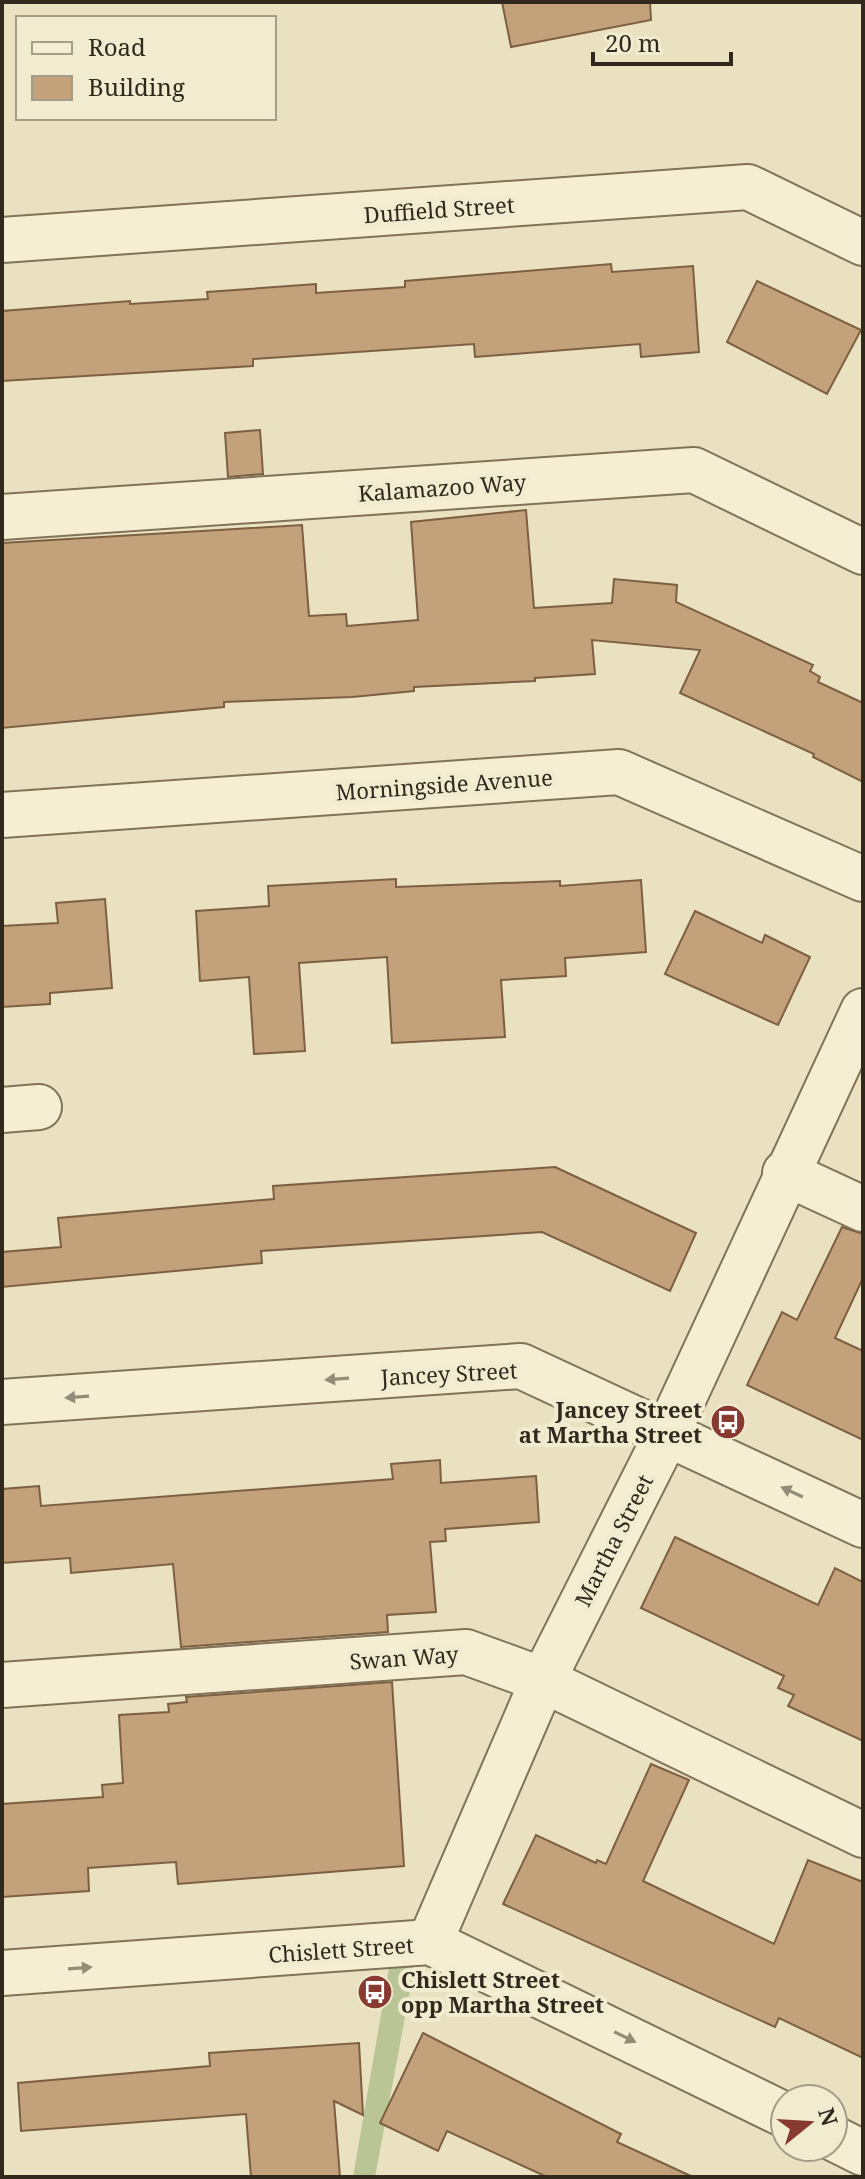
<svg xmlns="http://www.w3.org/2000/svg" width="865" height="2179" viewBox="0 0 865 2179" font-family="'Noto Serif',serif">
  <style>
    .green { fill: #bac596 }
    .building { fill: #c3a17a; stroke: #7d6042; stroke-width: 2 }
    .lines { fill: none; stroke-linecap: round; stroke-linejoin: round }
    .minor-casing { stroke: #80735a; stroke-width: 48 }
    .minor { stroke: #f5eed2; stroke-width: 44 }
    .oneway { fill: #938c78 }
    .labels { text-anchor: middle; dominant-baseline: central; stroke-width: 8; stroke-linejoin: round; paint-order: stroke }
    .street-label { font-size: 22px; fill: #31291d; stroke: #f1ebcf }
    .poi-label { font-size: 22px; font-weight: bold; fill: #31291d; stroke: #f1ebcf; text-anchor: end }
  </style>
  <rect width="100%" height="100%" fill="#e9e1c0"/>
  <path class="green" d="M 419,1943 L 375,2177 L 353,2177 L 393,1945 Z"/>
  <g class="building">
    <path d="M 502,2 L 650,2 L 651,20 L 511,47 Z"/>
    <path d="M 611,264 L 612,272 L 693,266 L 699,352 L 641,357 L 640,344 L 475,357 L 474,344 L 253,359 L 253,366 L 2,381 L 2,311 L 130,301 L 130,304 L 208,299 L 207,292 L 316,284 L 316,293 L 405,287 L 405,281 Z"/>
    <path d="M 757,281 L 861,330 L 827,394 L 727,342 Z"/>
    <path d="M 260,430 L 263,474 L 228,477 L 225,433 Z"/>
    <path d="M 526,510 L 534,608 L 612,603 L 614,579 L 677,585 L 676,602 L 813,665 L 810,671 L 820,677 L 818,682 L 863,703 L 863,782 L 813,757 L 814,754 L 680,693 L 700,650 L 592,640 L 595,674 L 535,678 L 535,681 L 414,687 L 414,691 L 352,697 L 224,702 L 224,707 L 2,728 L 2,543 L 302,525 L 309,616 L 346,614 L 347,626 L 418,620 L 411,522 Z"/>
    <path d="M 396,879 L 396,887 L 560,881 L 560,886 L 641,880 L 646,952 L 565,958 L 566,976 L 501,980 L 505,1037 L 392,1043 L 387,957 L 299,963 L 305,1051 L 254,1054 L 249,977 L 200,981 L 196,911 L 269,906 L 268,886 Z"/>
    <path d="M 105,899 L 112,988 L 50,993 L 50,1004 L 2,1007 L 2,926 L 58,923 L 56,903 Z"/>
    <path d="M 695,911 L 762,943 L 765,935 L 810,957 L 778,1025 L 665,974 Z"/>
    <path d="M 555,1167 L 696,1233 L 670,1291 L 542,1232 L 261,1251 L 262,1263 L 2,1287 L 2,1252 L 61,1247 L 58,1218 L 274,1199 L 273,1186 Z"/>
    <path d="M 842,1227 L 863,1234 L 863,1278 L 835,1338 L 863,1351 L 863,1440 L 747,1385 L 782,1312 L 797,1320 Z"/>
    <path d="M 440,1460 L 441,1483 L 536,1476 L 539,1522 L 445,1529 L 446,1541 L 430,1542 L 436,1612 L 387,1615 L 388,1632 L 181,1647 L 173,1564 L 71,1573 L 70,1558 L 2,1563 L 2,1489 L 39,1486 L 41,1506 L 393,1479 L 391,1464 Z"/>
    <path d="M 675,1537 L 818,1605 L 835,1568 L 863,1582 L 863,1741 L 788,1706 L 794,1695 L 778,1688 L 784,1676 L 641,1608 Z"/>
    <path d="M 392,1682 L 404,1866 L 178,1884 L 176,1862 L 88,1868 L 89,1891 L 2,1897 L 2,1804 L 103,1797 L 102,1785 L 123,1783 L 119,1715 L 169,1712 L 168,1704 L 187,1702 L 186,1697 Z"/>
    <path d="M 651,1764 L 689,1780 L 643,1881 L 774,1944 L 808,1860 L 863,1882 L 863,2058 L 779,2018 L 775,2027 L 503,1904 L 536,1835 L 596,1863 L 597,1860 L 606,1864 Z"/>
    <path d="M 423,2033 L 621,2134 L 617,2142 L 693,2177 L 547,2177 L 447,2131 L 438,2151 L 380,2123 Z"/>
    <path d="M 359,2043 L 363,2115 L 334,2101 L 340,2177 L 251,2177 L 246,2114 L 21,2131 L 18,2083 L 210,2066 L 209,2053 Z"/>
  </g>
  <g class="lines">
    <defs>
      <g id="minor">
        <path d="M 2,240 L 748,187 L 863,243"/>
        <path d="M 2,517 L 694,470 L 863,552"/>
        <path d="M 2,815 L 619,772 L 863,879"/>
        <path d="M 2,1110 L 39,1107"/>
        <path d="M 785,1173 L 863,1209"/>
        <path d="M 2,1402 L 521,1366 L 863,1525"/>
        <path d="M 2,1685 L 466,1652 L 543,1680 L 863,1835"/>
        <path d="M 430,1942 L 543,1680 L 667,1434 L 863,1011"/>
        <path d="M 2,1973 L 430,1942 L 785,2115"/>
        <path d="M 833,2138 L 863,2153"/>
      </g>
    </defs>
    <use href="#minor" class="minor-casing"/>
    <use href="#minor" class="minor"/>
  </g>
  <defs><path id="oneway-solid" d="M-6-.8H1V-3.2L6.5 0L1 3.2V.8H-6Z" transform="scale(2)"/></defs>
  <g class="oneway">
    <use href="#oneway-solid" transform="translate(337 1379) rotate(176)"/>
    <use href="#oneway-solid" transform="translate(77 1397) rotate(176)"/>
    <use href="#oneway-solid" transform="translate(792 1492) rotate(-155)"/>
    <use href="#oneway-solid" transform="translate(80 1968) rotate(-4)"/>
    <use href="#oneway-solid" transform="translate(625 2037) rotate(26)"/>
  </g>
  <defs>
    <symbol id="bus-disc" viewBox="-11 -11 22 22"><circle r="9.5" fill="#893a30" stroke="#f1ebcf"/><path d="M-5-6H5V4H4V6H2V4H-2V6H-4V4H-5ZM-3.5-4V0h7V-4ZM-3.5 1.2v1.5H-2V1.2ZM2 1.2v1.5H3.5V1.2Z" fill="#fff"/></symbol>
  </defs>
  <g fill-rule="evenodd">
    <use href="#bus-disc" x="708" y="1402" width="40" height="40"/>
    <use href="#bus-disc" x="355" y="1972" width="40" height="40"/>
  </g>
  <g class="labels">
    <g class="street-label">
      <text transform="translate(439 209) rotate(-4)">Duffield Street</text>
      <text transform="translate(442 487) rotate(-4)">Kalamazoo Way</text>
      <text transform="translate(444 784) rotate(-4)">Morningside Avenue</text>
      <text transform="translate(449 1373) rotate(-3)">Jancey Street</text>
      <text transform="translate(613 1540) rotate(-63)">Martha Street</text>
      <text transform="translate(404 1657) rotate(-4)">Swan Way</text>
      <text transform="translate(341 1949) rotate(-4)">Chislett Street</text>
    </g>
    <g class="poi-label">
      <text x="702" y="1409">Jancey Street<tspan x="702" dy="25">at Martha Street</tspan></text>
      <text x="401" y="1979" text-anchor="start">Chislett Street<tspan x="401" dy="25">opp Martha Street</tspan></text>
    </g>
  </g>
  <rect width="865" height="2179" fill="none" stroke="#31291d" stroke-width="8"/>
  <rect x="16" y="16" width="260" height="104" fill="#f1ebcf" stroke="#a49d88" stroke-width="2"/>
  <rect x="32" y="42" width="40" height="12" fill="#f5eed2" stroke="#a49d88" stroke-width="2"/>
  <text x="88" y="56" font-size="24" fill="#31291d">Road</text>
  <rect x="32" y="76" width="40" height="24" fill="#c3a17a" stroke="#a49d88" stroke-width="2"/>
  <text x="88" y="96" font-size="24" fill="#31291d">Building</text>
  <g transform="translate(809 2123) rotate(72)"><circle r="38" fill="#f1ebcf" stroke="#a49d88" stroke-width="2"/>
  <path d="M0-6L14 30L0 20L-14 30Z" fill="#893a30"/>
  <text y="-12" font-size="22" font-weight="bold" text-anchor="middle" fill="#31291d">N</text>
  </g>
  <path d="M593 52v12h138v-12" fill="none" stroke="#31291d" stroke-width="4"/>
  <text x="605" y="52" font-size="24" fill="#31291d" stroke="#f1ebcf" stroke-width="6" paint-order="stroke">20 m</text>
</svg>
